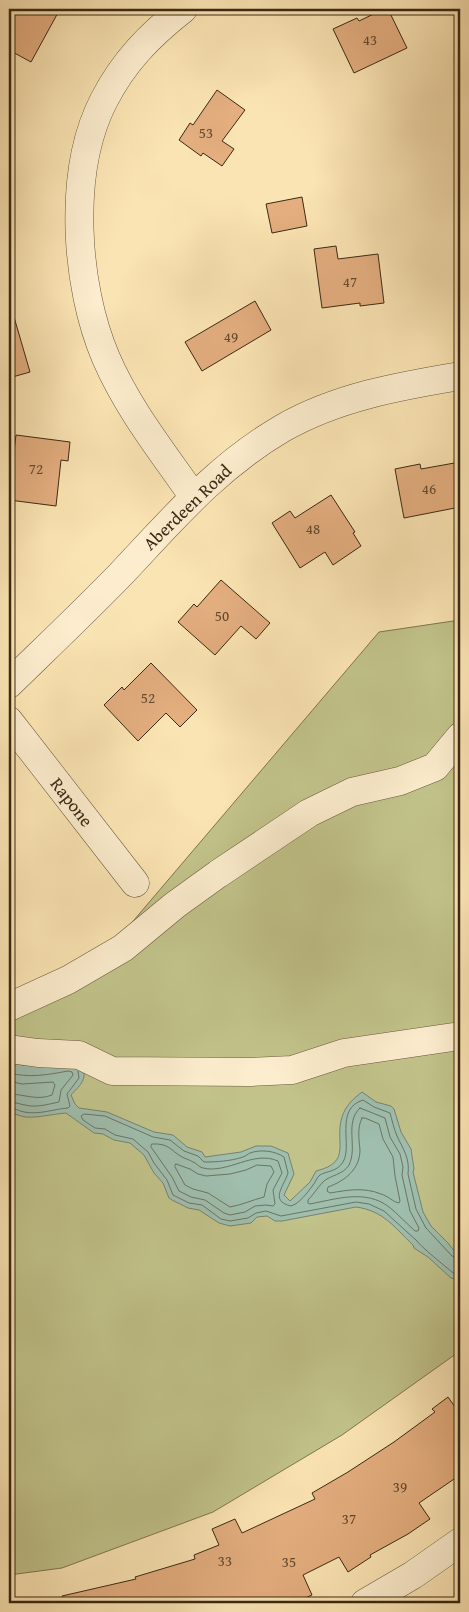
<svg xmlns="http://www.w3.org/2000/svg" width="469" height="1612" viewBox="0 0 469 1612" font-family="'Gentium Book Plus',serif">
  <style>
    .green { fill: #c1c38a; stroke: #7e7650 }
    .water { fill: #9fbeae; stroke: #778271 }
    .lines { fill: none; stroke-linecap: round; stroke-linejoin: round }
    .shore { stroke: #6c7462; stroke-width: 1 }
    .building { fill: #e4ae7f; stroke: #3a2915 }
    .minor-casing { stroke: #6a583c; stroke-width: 29 }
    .minor { stroke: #fcedce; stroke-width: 28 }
    .labels { text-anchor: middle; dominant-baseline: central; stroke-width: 5; stroke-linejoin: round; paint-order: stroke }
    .number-label { font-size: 15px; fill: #644a30 }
    .street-label { font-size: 18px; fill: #3a2915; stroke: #fcedce }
  </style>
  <rect width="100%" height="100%" fill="#fbe4b3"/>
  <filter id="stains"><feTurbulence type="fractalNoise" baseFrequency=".004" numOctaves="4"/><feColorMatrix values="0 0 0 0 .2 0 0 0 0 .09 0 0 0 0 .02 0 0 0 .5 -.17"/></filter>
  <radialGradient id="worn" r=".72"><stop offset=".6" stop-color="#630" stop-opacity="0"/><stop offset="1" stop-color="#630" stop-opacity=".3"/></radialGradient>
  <path class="green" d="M 460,620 L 460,1351 L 342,1435 L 213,1512 L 62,1568 L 9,1575 L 9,1009 L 83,980 L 379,632 Z"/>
  <path class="water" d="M 9,1062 L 22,1065 L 83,1068 C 87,1081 79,1086 71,1095 L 75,1104 L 79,1108 L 107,1112 L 154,1132 L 173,1135 L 187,1147 L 202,1152 L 205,1157 L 241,1152 L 256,1146 L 271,1146 L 288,1153 L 294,1174 L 284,1195 L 290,1201 L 310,1182 L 316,1171 C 353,1162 334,1142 342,1117 C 346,1105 353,1099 362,1092 L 376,1102 L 391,1106 L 394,1109 L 401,1132 L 411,1149 L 414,1169 L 413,1172 L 423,1212 L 431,1226 L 448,1243 L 455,1252 L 460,1255 L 460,1280 L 451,1278 L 428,1257 L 414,1248 L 413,1245 C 394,1227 384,1211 356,1207 L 282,1221 L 275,1221 L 267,1216 L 257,1217 L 251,1223 L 230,1226 L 219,1223 L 199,1210 L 188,1208 L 172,1200 L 169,1198 L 163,1183 L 154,1173 L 144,1155 L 130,1143 L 114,1140 L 103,1134 L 94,1133 L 66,1113 C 52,1114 39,1118 25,1117 C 19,1116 15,1113 9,1113 Z"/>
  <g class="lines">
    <g class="shore">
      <path d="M 9,1073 C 29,1078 47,1075 68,1071 L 72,1072 L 73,1075 L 61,1090 L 59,1102 C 49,1104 36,1108 25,1105 C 19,1104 15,1102 9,1102"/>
      <path d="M 9,1081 L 22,1084 L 53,1082 L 55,1085 L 52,1095 C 37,1101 24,1094 9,1094"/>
      <path d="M 9,1108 C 15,1108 19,1111 24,1112 C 39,1115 54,1109 68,1108 L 70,1106 L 67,1094 L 79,1078 L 78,1071"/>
      <path d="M 360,1108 L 385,1118 L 390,1137 L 400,1154 L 403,1167 L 402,1175 L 410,1211 L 419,1228 L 418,1231 L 415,1231 C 406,1223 398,1214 389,1207 C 366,1189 336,1199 310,1204 L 308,1203 L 308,1200 C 313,1195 318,1187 323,1182 C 330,1175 343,1175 349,1165 C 358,1147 344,1123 360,1108 Z"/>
      <path d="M 362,1118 L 365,1118 L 379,1124 L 383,1139 L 393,1157 L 395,1176 L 400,1201 L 399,1203 C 393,1202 388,1196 381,1194 C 364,1187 348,1190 330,1193 L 327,1191 L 328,1187 C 345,1181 360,1169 360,1150 C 359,1139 357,1128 362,1118 Z"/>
      <path d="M 152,1144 C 169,1143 170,1150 182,1157 C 186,1159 190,1160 193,1162 C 197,1163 198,1167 203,1168 C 228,1174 253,1150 278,1161 L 282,1173 L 273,1190 L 275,1204 L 273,1206 L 266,1205 L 255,1206 L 245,1212 L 230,1215 L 224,1213 L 205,1200 L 191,1197 L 179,1191 L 172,1177 L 151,1147 Z"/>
      <path d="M 176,1164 L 190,1169 L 198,1174 L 206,1176 L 230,1174 L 246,1170 L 257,1165 L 271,1166 L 274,1172 L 267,1184 L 264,1197 C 252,1200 242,1205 230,1207 L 208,1193 L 193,1189 L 185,1185 L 175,1167 Z"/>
      <path d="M 460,1259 L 452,1256 L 426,1228 L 416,1209 L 408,1174 C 410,1158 403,1149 397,1136 C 394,1129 392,1120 390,1113 L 374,1107 L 363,1100 C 334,1109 353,1146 343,1162 C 337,1172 326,1171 320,1175 C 317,1177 315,1183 313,1185 C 308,1192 299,1204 291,1206 C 269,1201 284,1186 288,1173 L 284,1157 C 275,1151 261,1149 250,1153 C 248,1154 246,1156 243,1157 C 231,1161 217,1162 204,1162 L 198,1156 L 184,1151 L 170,1140 L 153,1137 L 105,1116 L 84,1114 L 81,1116 L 83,1120 L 95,1128 L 105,1129 L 115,1135 L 133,1139 L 148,1152 L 154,1163 L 167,1180 L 173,1195 L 189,1203 L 202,1205 L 221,1219 L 230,1221 L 248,1218 L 256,1213 L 266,1211 L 281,1216 L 356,1202 L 369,1204 L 384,1211 L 417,1241 C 419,1245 447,1268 452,1272 C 456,1275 456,1274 460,1275"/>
    </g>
  </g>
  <g class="building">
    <path d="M 9,9 L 60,9 L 31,62 L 9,50 Z"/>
    <path d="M 384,9 L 388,9 L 407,48 L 354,73 L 333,29 L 357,18 L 359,21 Z"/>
    <path d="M 217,90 L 245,110 L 222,141 L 234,149 L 222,166 L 203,153 L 201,156 L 179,140 L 190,123 L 193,125 Z"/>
    <path d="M 302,197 L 307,226 L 272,233 L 266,204 Z"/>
    <path d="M 336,246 L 338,259 L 378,254 L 384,303 L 360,306 L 360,303 L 322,308 L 314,249 Z"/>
    <path d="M 255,301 L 271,330 L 202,371 L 185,342 Z"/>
    <path d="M 14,317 L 30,372 L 9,378 L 9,318 Z"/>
    <path d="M 16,435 L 70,442 L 68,461 L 61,460 L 56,506 L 9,500 L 9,476 L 11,476 Z"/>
    <path d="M 460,462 L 460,507 L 404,518 L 395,469 L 420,464 L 421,469 Z"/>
    <path d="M 331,495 L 355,532 L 353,533 L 361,546 L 333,565 L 325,552 L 300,568 L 272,523 L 290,511 L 295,518 Z"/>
    <path d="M 221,580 L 270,623 L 256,639 L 241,626 L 215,655 L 178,622 L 194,604 L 197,607 Z"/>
    <path d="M 151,663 L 197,710 L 180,727 L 166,713 L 138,741 L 104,705 L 122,687 L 124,690 Z"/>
    <path d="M 448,1397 L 460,1414 L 460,1475 L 419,1503 L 430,1519 L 408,1534 L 370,1555 L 371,1557 L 348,1572 L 339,1557 L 303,1575 L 312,1595 L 294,1603 L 63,1603 L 62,1596 L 136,1579 L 135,1577 L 195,1559 L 194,1555 L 219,1545 L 212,1529 L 235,1519 L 242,1533 L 315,1499 L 312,1493 L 348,1472 L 394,1442 L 435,1412 L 432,1409 Z"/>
  </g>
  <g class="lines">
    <defs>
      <g id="minor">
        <path d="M 183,9 C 150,35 124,61 104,100 C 67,171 75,286 106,358 C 128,409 162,451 193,496"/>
        <path d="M 9,684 C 46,648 84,612 120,575 C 172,520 216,467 283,428 C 337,397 400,386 460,376"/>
        <path d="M 9,721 L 135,883"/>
        <path d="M 9,1007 L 68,980 L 123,948 L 175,905 L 218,874 L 309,813 L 352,792 L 400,781 L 435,767 L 460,737"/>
        <path d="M 9,1049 L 38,1053 L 79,1055 L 112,1071 L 251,1072 L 292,1070 L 344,1053 L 460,1036"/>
        <path d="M 365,1603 L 413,1575 L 460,1542"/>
      </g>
    </defs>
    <use href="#minor" class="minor-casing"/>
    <use href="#minor" class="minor"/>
  </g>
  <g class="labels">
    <g class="number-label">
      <text x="370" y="39">43</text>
      <text x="206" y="132">53</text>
      <text x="350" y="281">47</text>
      <text x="231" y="336">49</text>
      <text x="36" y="468">72</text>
      <text x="429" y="488">46</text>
      <text x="313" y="528">48</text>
      <text x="222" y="615">50</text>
      <text x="148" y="697">52</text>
      <text x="400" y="1486">39</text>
      <text x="349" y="1518">37</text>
      <text x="225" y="1560">33</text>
      <text x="289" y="1561">35</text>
    </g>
    <g class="street-label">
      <text transform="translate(187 507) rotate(-44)">Aberdeen Road</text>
      <text transform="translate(72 802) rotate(52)">Rapone</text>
    </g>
  </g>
  <rect width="469" height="1612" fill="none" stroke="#fbe4b3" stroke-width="30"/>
  <rect x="10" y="10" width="449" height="1592" fill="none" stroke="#3a2915" stroke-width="2.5"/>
  <rect x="15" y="15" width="439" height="1582" fill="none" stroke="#3a2915"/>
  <rect width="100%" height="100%" filter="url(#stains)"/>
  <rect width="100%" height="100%" fill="url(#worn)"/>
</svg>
